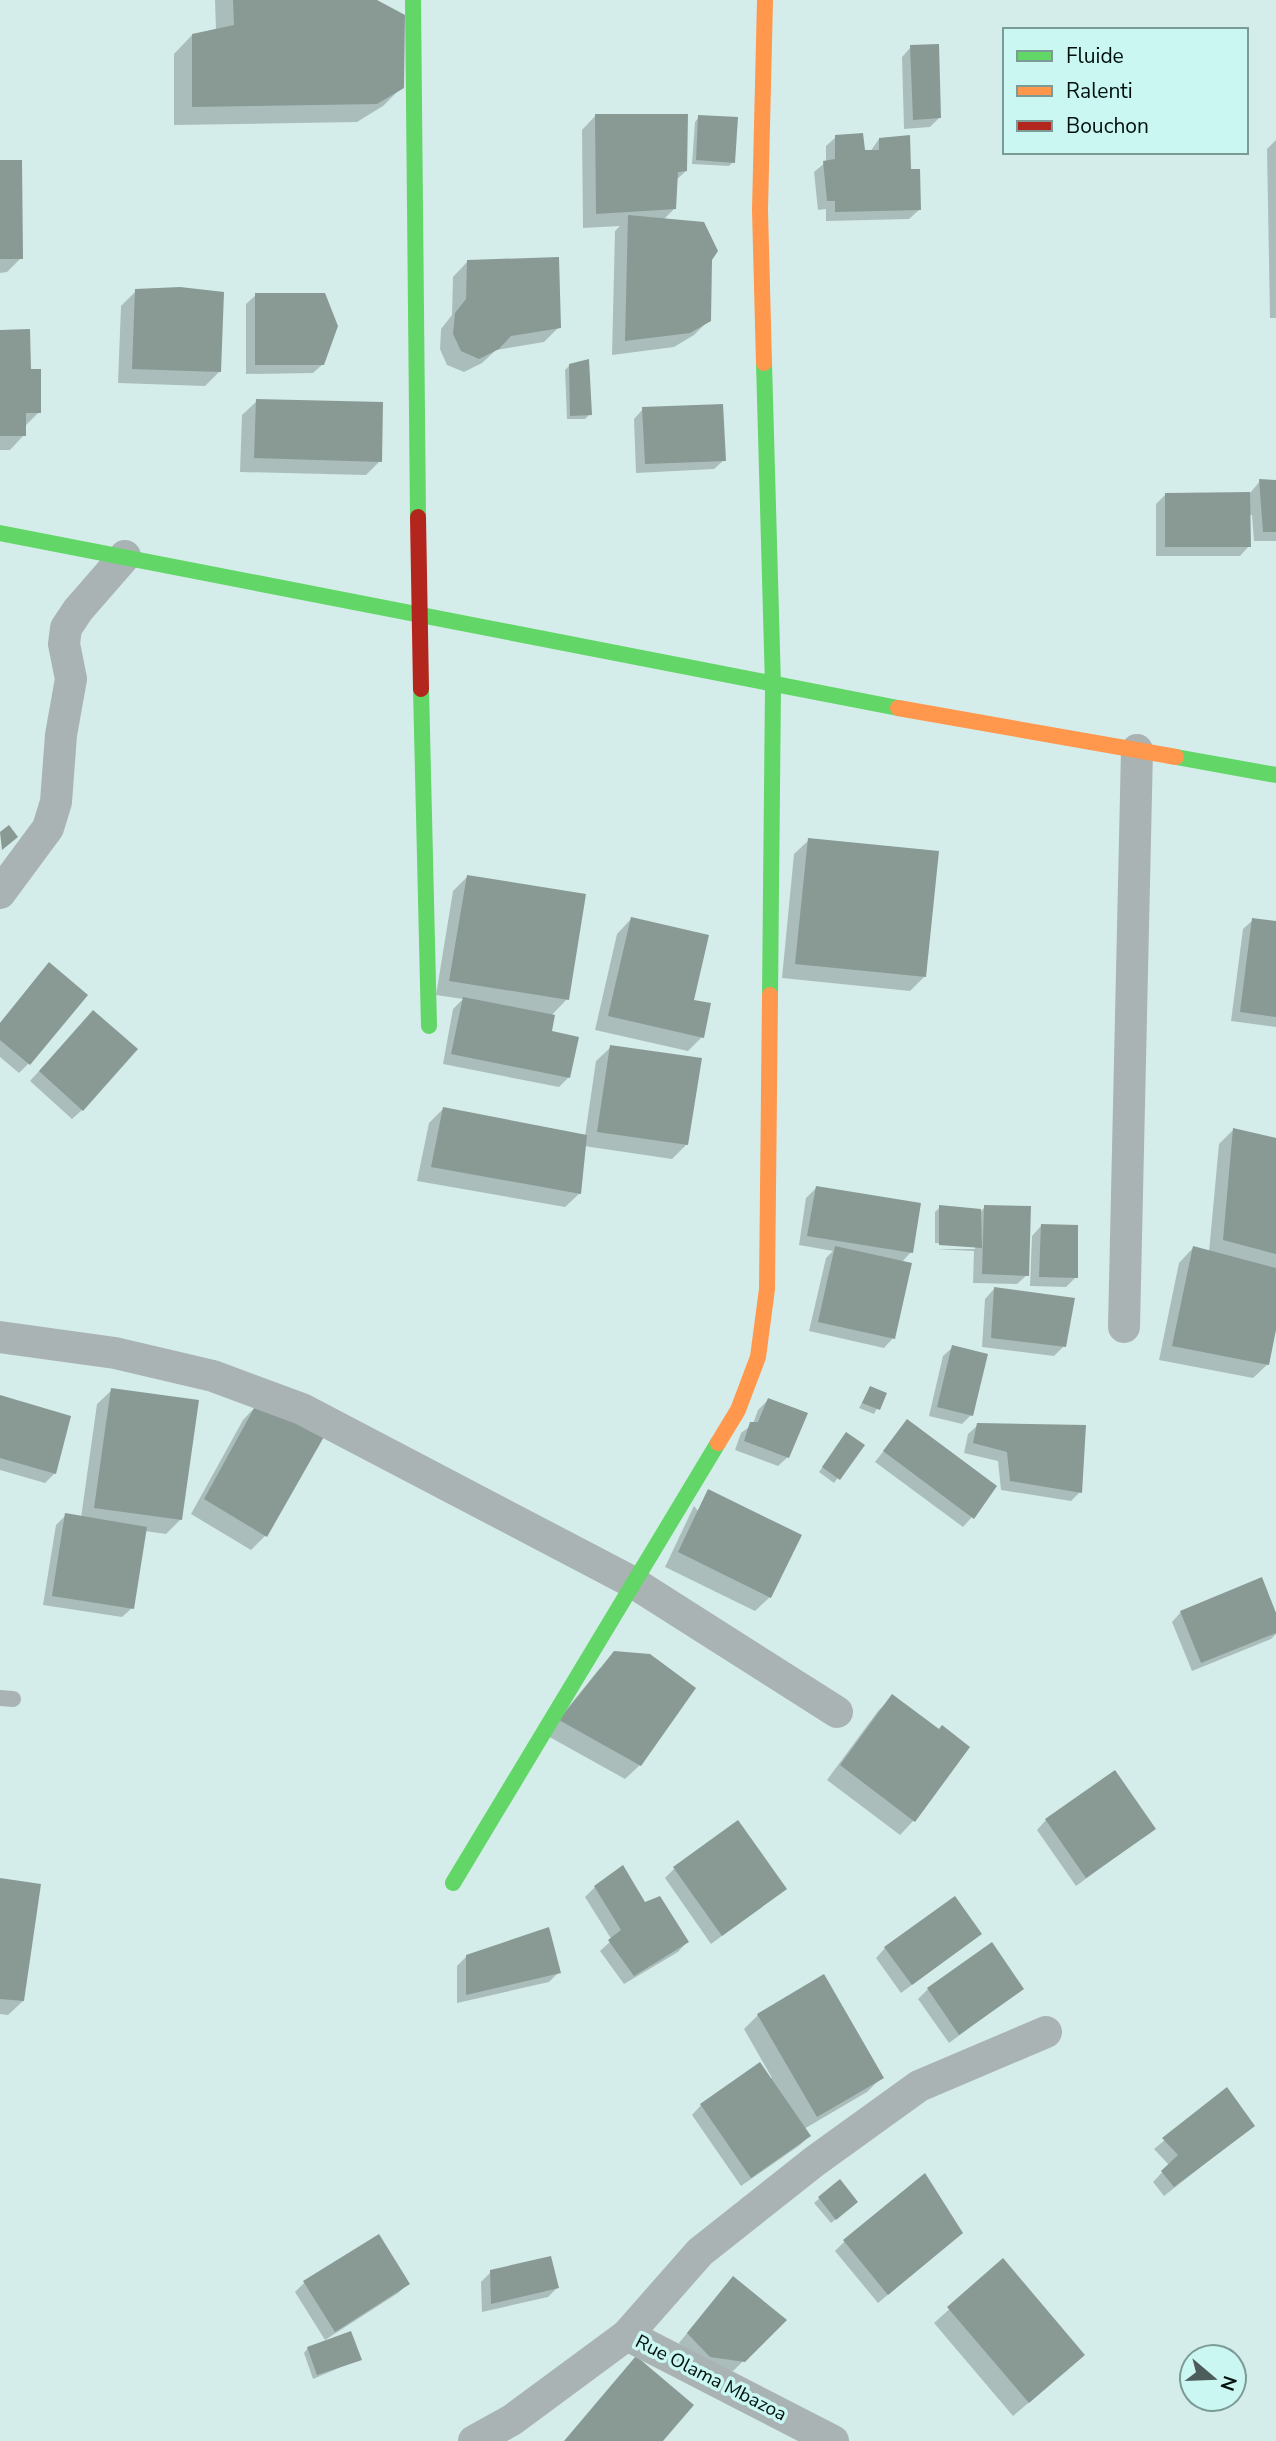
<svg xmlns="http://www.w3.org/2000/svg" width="1276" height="2441" viewBox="0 0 1276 2441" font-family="'Nunito Sans',sans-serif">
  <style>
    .shadow { fill: #0003 }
    .building { fill: #899a95 }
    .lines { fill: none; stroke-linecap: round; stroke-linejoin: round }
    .lane { stroke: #aab3b4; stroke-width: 16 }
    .street { stroke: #aab3b4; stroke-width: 32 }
    .fast { stroke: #63d668; stroke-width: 16 }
    .slow { stroke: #ff974d; stroke-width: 16 }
    .jam { stroke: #b3261e; stroke-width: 16 }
    .labels { text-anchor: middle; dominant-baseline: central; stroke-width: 7; stroke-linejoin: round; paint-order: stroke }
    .street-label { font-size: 19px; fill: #02100e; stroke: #cbf7f2 }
  </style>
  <rect width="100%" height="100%" fill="#d5edea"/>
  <g class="shadow">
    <path d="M 215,0 L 375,0 L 402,87 L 383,106 L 357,122 L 174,125 L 174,54 L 192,35 L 216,31 Z"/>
    <path d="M 911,47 L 939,118 L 930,127 L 904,129 L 902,57 Z"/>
    <path d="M 596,115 L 686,171 L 675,181 L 674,209 L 663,220 L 710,259 L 709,320 L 694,335 L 674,347 L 612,355 L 615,231 L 620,226 L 583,228 L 582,130 Z"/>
    <path d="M 699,117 L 733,162 L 729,166 L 692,164 L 695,122 Z"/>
    <path d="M 836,137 L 864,152 L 870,152 L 879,139 L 909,171 L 919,210 L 909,219 L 826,221 L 826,209 L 818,210 L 814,172 L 826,162 L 826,146 Z"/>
    <path d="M 1276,140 L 1276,318 L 1270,318 L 1267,149 Z"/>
    <path d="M 0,162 L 21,258 L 7,272 L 0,273 Z"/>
    <path d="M 467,262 L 559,327 L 544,342 L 496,350 L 482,363 L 464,372 L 447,365 L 440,349 L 441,329 L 452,315 L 453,277 Z"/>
    <path d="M 136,291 L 220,371 L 205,386 L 118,383 L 121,306 Z"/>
    <path d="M 256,295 L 323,364 L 313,373 L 246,374 L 246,304 Z"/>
    <path d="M 0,331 L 29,371 L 39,412 L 24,427 L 24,435 L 10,450 L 0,450 Z"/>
    <path d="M 570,365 L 590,414 L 585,419 L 567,419 L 565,370 Z"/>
    <path d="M 257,401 L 380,461 L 366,475 L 240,472 L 242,415 Z"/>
    <path d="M 643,409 L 724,460 L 714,469 L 636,473 L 634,419 Z"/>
    <path d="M 1260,481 L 1276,482 L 1276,541 L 1254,541 L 1252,515 L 1249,515 L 1249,546 L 1240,556 L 1156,556 L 1156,504 L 1165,495 L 1250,493 Z"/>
    <path d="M 809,840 L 924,977 L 910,991 L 782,978 L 794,854 Z"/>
    <path d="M 467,877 L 567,999 L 551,1016 L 550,1033 L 569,1077 L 559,1087 L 443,1064 L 453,1009 L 463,999 L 436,995 L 453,891 Z"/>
    <path d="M 631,919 L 692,1001 L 702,1037 L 688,1051 L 595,1030 L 617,934 Z"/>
    <path d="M 1253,920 L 1276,923 L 1276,1027 L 1231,1021 L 1243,929 Z"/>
    <path d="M 40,974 L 29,1063 L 19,1073 L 0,1057 L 0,1023 Z"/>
    <path d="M 84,1022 L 82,1110 L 72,1119 L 30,1081 Z"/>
    <path d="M 611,1047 L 687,1144 L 672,1159 L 584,1146 L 580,1193 L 565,1207 L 417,1181 L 429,1123 L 443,1109 L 585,1136 L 596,1061 Z"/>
    <path d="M 1233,1130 L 1276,1140 L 1276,1321 L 1268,1364 L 1253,1378 L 1159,1360 L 1179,1263 L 1193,1248 L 1209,1252 L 1219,1144 Z"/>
    <path d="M 816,1188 L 911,1252 L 901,1263 L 893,1338 L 884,1348 L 809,1331 L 826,1258 L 833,1251 L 799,1245 L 806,1198 Z"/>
    <path d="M 940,1207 L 981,1211 L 985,1207 L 1027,1275 L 1017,1284 L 973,1283 L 974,1251 L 935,1249 L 975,1249 L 975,1246 L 935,1243 L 935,1212 Z"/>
    <path d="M 1041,1226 L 1076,1277 L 1066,1287 L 1030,1286 L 1032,1236 Z"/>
    <path d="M 994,1289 L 1064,1346 L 1054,1356 L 982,1347 L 985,1299 Z"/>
    <path d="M 953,1347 L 971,1415 L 962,1424 L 929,1416 L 943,1356 Z"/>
    <path d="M 870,1388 L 885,1394 L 874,1414 L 859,1408 Z"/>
    <path d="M 112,1390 L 181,1519 L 166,1534 L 145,1531 L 132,1608 L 122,1617 L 43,1605 L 56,1525 L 66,1515 L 81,1518 L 97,1404 Z"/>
    <path d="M 0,1397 L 55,1473 L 45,1483 L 0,1470 Z"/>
    <path d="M 768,1400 L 788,1457 L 778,1466 L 735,1450 L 741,1433 L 753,1424 L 758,1410 Z"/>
    <path d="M 257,1405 L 323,1436 L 265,1536 L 251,1550 L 191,1514 L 243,1420 Z"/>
    <path d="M 907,1421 L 972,1517 L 963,1527 L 875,1462 Z"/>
    <path d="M 978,1425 L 1080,1492 L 1071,1501 L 1001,1490 L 998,1461 L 964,1453 L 968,1434 Z"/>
    <path d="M 846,1434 L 862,1446 L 834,1483 L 819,1472 Z"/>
    <path d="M 694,1506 L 770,1597 L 755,1611 L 665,1567 Z"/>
    <path d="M 1181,1612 L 1276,1618 L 1276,1634 L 1271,1639 L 1192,1671 L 1172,1622 Z"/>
    <path d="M 600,1668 L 640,1765 L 625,1779 L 546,1735 Z"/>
    <path d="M 892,1697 L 914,1820 L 900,1835 L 827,1780 L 878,1711 Z"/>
    <path d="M 1046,1820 L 1154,1829 L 1076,1886 L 1037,1830 Z"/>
    <path d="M 674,1869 L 785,1889 L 711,1944 L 665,1878 Z"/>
    <path d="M 0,1880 L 23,2001 L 8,2015 L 0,2014 Z"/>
    <path d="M 595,1887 L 644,1904 L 687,1942 L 678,1952 L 624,1984 L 600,1951 L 612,1940 L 585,1897 Z"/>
    <path d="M 980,1934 L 901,1993 L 876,1958 L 885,1948 Z"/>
    <path d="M 467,1956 L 559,1972 L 549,1982 L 457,2003 L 457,1966 Z"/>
    <path d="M 928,1989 L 1022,1989 L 949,2043 L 918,1999 Z"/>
    <path d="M 758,2015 L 882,2077 L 867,2092 L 804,2129 L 809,2136 L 800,2145 L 741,2186 L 692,2115 L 701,2105 L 772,2078 L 744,2029 Z"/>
    <path d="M 1226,2089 L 1253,2126 L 1164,2196 L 1153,2182 L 1169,2165 L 1154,2149 Z"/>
    <path d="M 840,2181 L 852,2206 L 831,2223 L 814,2203 Z"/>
    <path d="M 845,2241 L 951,2242 L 878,2303 L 835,2251 Z"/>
    <path d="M 1003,2261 L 1068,2369 L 1013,2416 L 934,2323 Z"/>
    <path d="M 491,2272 L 557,2288 L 548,2297 L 482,2312 L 481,2282 Z"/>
    <path d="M 304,2283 L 408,2284 L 398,2293 L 325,2340 L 295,2292 Z"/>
    <path d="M 724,2288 L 785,2320 L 733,2371 L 700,2366 L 679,2343 Z"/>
    <path d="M 308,2348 L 360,2359 L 313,2379 L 304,2353 Z"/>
  </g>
  <g class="building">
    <path d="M 233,0 L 377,0 L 405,15 L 404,88 L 377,104 L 192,107 L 192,34 L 234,25 Z"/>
    <path d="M 939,44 L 941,118 L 913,120 L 910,45 Z"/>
    <path d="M 595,114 L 688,114 L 687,171 L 678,172 L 676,209 L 596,214 Z"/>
    <path d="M 698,115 L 738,117 L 735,163 L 696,160 Z"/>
    <path d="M 863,133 L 865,150 L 879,150 L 879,138 L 910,135 L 911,169 L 920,169 L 921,210 L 835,212 L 835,201 L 827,201 L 823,161 L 835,159 L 835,135 Z"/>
    <path d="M 0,160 L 22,160 L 23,259 L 0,259 Z"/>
    <path d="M 628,215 L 704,222 L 718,251 L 712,260 L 711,321 L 690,333 L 625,341 Z"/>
    <path d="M 559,257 L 561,328 L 511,336 L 499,349 L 479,359 L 461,351 L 453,334 L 455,313 L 466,299 L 467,260 Z"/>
    <path d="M 180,287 L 224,292 L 221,372 L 132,369 L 135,289 Z"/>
    <path d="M 255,293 L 325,293 L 338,326 L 324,365 L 255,365 Z"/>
    <path d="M 30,329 L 31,369 L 41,369 L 41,413 L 26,413 L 26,436 L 0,436 L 0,330 Z"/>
    <path d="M 589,359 L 592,415 L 570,416 L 569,364 Z"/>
    <path d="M 256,399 L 383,402 L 382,462 L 254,458 Z"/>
    <path d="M 723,404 L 726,461 L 645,464 L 642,407 Z"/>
    <path d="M 1259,479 L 1276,480 L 1276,532 L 1263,532 Z"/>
    <path d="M 1250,492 L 1251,547 L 1165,547 L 1165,493 Z"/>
    <path d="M 9,825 L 18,837 L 2,850 L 0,832 Z"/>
    <path d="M 808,838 L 939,851 L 926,977 L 795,964 Z"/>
    <path d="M 467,875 L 586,894 L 569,1000 L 449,981 Z"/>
    <path d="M 631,917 L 709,935 L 694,1000 L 711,1003 L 704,1038 L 608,1016 Z"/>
    <path d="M 1252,918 L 1276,921 L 1276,1017 L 1240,1012 Z"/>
    <path d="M 49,962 L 88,995 L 30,1065 L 0,1040 L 0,1023 Z"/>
    <path d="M 463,997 L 555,1015 L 552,1031 L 579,1037 L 570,1078 L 451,1054 Z"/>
    <path d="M 93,1010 L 138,1049 L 83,1111 L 39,1071 Z"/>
    <path d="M 610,1045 L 702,1058 L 688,1145 L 597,1132 Z"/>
    <path d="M 443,1107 L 587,1135 L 581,1194 L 431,1167 Z"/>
    <path d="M 1233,1128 L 1276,1138 L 1276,1254 L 1223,1240 Z"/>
    <path d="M 816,1186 L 921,1203 L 913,1253 L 807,1236 Z"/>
    <path d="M 939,1205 L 981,1209 L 982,1248 L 939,1245 Z"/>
    <path d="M 984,1205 L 1031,1206 L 1029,1276 L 982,1274 Z"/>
    <path d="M 1041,1224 L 1078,1225 L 1078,1278 L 1039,1277 Z"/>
    <path d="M 835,1246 L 912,1263 L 895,1339 L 818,1322 Z"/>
    <path d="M 1193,1246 L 1276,1268 L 1276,1330 L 1269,1365 L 1172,1346 Z"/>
    <path d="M 994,1287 L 1075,1298 L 1066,1347 L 991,1338 Z"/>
    <path d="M 952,1345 L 988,1354 L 973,1416 L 937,1407 Z"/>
    <path d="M 870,1386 L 887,1393 L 880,1410 L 862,1403 Z"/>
    <path d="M 111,1388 L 199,1400 L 182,1520 L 94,1508 Z"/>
    <path d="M 0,1395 L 71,1416 L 56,1474 L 0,1458 Z"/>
    <path d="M 768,1398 L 808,1413 L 789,1458 L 744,1441 L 750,1422 L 758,1422 Z"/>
    <path d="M 257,1403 L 325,1435 L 267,1537 L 204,1499 Z"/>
    <path d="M 907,1419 L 997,1486 L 974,1519 L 883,1451 Z"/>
    <path d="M 977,1423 L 1086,1425 L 1082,1493 L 1010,1481 L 1007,1452 L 973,1443 Z"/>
    <path d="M 846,1432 L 865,1445 L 840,1480 L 822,1467 Z"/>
    <path d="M 708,1489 L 802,1535 L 771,1598 L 678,1552 Z"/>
    <path d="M 65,1513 L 147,1527 L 134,1609 L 52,1596 Z"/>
    <path d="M 1262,1577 L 1276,1613 L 1276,1633 L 1201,1663 L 1180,1611 Z"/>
    <path d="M 614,1651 L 650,1654 L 696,1688 L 641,1766 L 559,1720 Z"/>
    <path d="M 892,1694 L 939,1729 L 942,1725 L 970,1747 L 915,1822 L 840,1765 Z"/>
    <path d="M 1115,1770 L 1156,1829 L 1086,1878 L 1045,1819 Z"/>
    <path d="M 738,1820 L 787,1889 L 722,1936 L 673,1867 Z"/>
    <path d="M 623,1865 L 645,1902 L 660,1896 L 689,1942 L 634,1976 L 608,1940 L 621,1930 L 594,1886 Z"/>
    <path d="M 0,1878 L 41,1884 L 24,2001 L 0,1999 Z"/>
    <path d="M 955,1896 L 982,1934 L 912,1985 L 884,1947 Z"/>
    <path d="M 549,1927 L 561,1973 L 466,1995 L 466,1955 Z"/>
    <path d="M 992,1942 L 1024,1989 L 959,2035 L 927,1988 Z"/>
    <path d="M 824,1974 L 884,2078 L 817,2117 L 757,2014 Z"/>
    <path d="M 760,2062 L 811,2136 L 751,2178 L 700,2104 Z"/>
    <path d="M 1227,2087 L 1255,2126 L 1174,2187 L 1161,2171 L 1178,2155 L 1162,2138 Z"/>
    <path d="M 925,2173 L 963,2233 L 888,2295 L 843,2240 Z"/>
    <path d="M 840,2179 L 858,2202 L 836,2220 L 818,2197 Z"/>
    <path d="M 379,2234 L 410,2284 L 335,2332 L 303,2281 Z"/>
    <path d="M 551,2256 L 559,2288 L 491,2304 L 490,2270 Z"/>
    <path d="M 1003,2258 L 1085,2355 L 1029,2403 L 947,2307 Z"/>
    <path d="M 733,2276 L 787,2320 L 745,2362 L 710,2357 L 687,2333 Z"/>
    <path d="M 351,2331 L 362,2360 L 317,2375 L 307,2347 Z"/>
    <path d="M 636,2356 L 694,2405 L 663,2441 L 564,2441 Z"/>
  </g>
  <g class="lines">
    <path class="lane" d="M 0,1698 L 13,1699"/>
    <g class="street">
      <path d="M 0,893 L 48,828 L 56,802 L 61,735 L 71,679 L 64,644 L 66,628 L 78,610 L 125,556"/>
      <path d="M 1124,1327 L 1137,750"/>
      <path d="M 0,1337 L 115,1353 L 213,1376 L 302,1409 L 634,1583 L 837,1712"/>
      <path d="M 627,2335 L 833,2441"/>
      <path d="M 474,2441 L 512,2420 L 627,2335 L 700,2252 L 815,2161 L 919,2086 L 1046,2032"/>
    </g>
    <g class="fast">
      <path d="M 413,0 L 418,517"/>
      <path d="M 764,363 L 773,686 L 770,995"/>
      <path d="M 0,533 L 898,708"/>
      <path d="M 421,689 L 429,1026"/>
      <path d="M 1176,757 L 1276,775"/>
      <path d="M 453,1883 L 718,1443"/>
    </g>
    <g class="slow">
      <path d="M 764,363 L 760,210 L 765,0"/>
      <path d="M 898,708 L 1176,757"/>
      <path d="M 718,1443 L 738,1410 L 758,1357 L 767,1289 L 770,995"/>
    </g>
    <path class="jam" d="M 418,517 L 421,689"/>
  </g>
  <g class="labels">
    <g class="street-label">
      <text transform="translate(711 2378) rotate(27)">Rue Olama Mbazoa</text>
    </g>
  </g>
  <rect x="1003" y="28" width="245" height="126" fill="#cbf7f2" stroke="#7b9b97" stroke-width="2"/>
  <rect x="1017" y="51" width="35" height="10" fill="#63d668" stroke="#7b9b97" stroke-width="2"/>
  <text x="1066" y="63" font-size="21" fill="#02100e">Fluide</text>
  <rect x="1017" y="86" width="35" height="10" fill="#ff974d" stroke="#7b9b97" stroke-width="2"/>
  <text x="1066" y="98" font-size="21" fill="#02100e">Ralenti</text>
  <rect x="1017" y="121" width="35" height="10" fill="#b3261e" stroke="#7b9b97" stroke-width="2"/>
  <text x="1066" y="133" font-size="21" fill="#02100e">Bouchon</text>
  <g transform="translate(1213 2378) rotate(109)"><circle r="33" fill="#cbf7f2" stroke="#7b9b97" stroke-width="2"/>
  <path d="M0-5L12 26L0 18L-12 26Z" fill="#4c5d5b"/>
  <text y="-10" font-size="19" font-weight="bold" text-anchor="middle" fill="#02100e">N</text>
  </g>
</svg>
